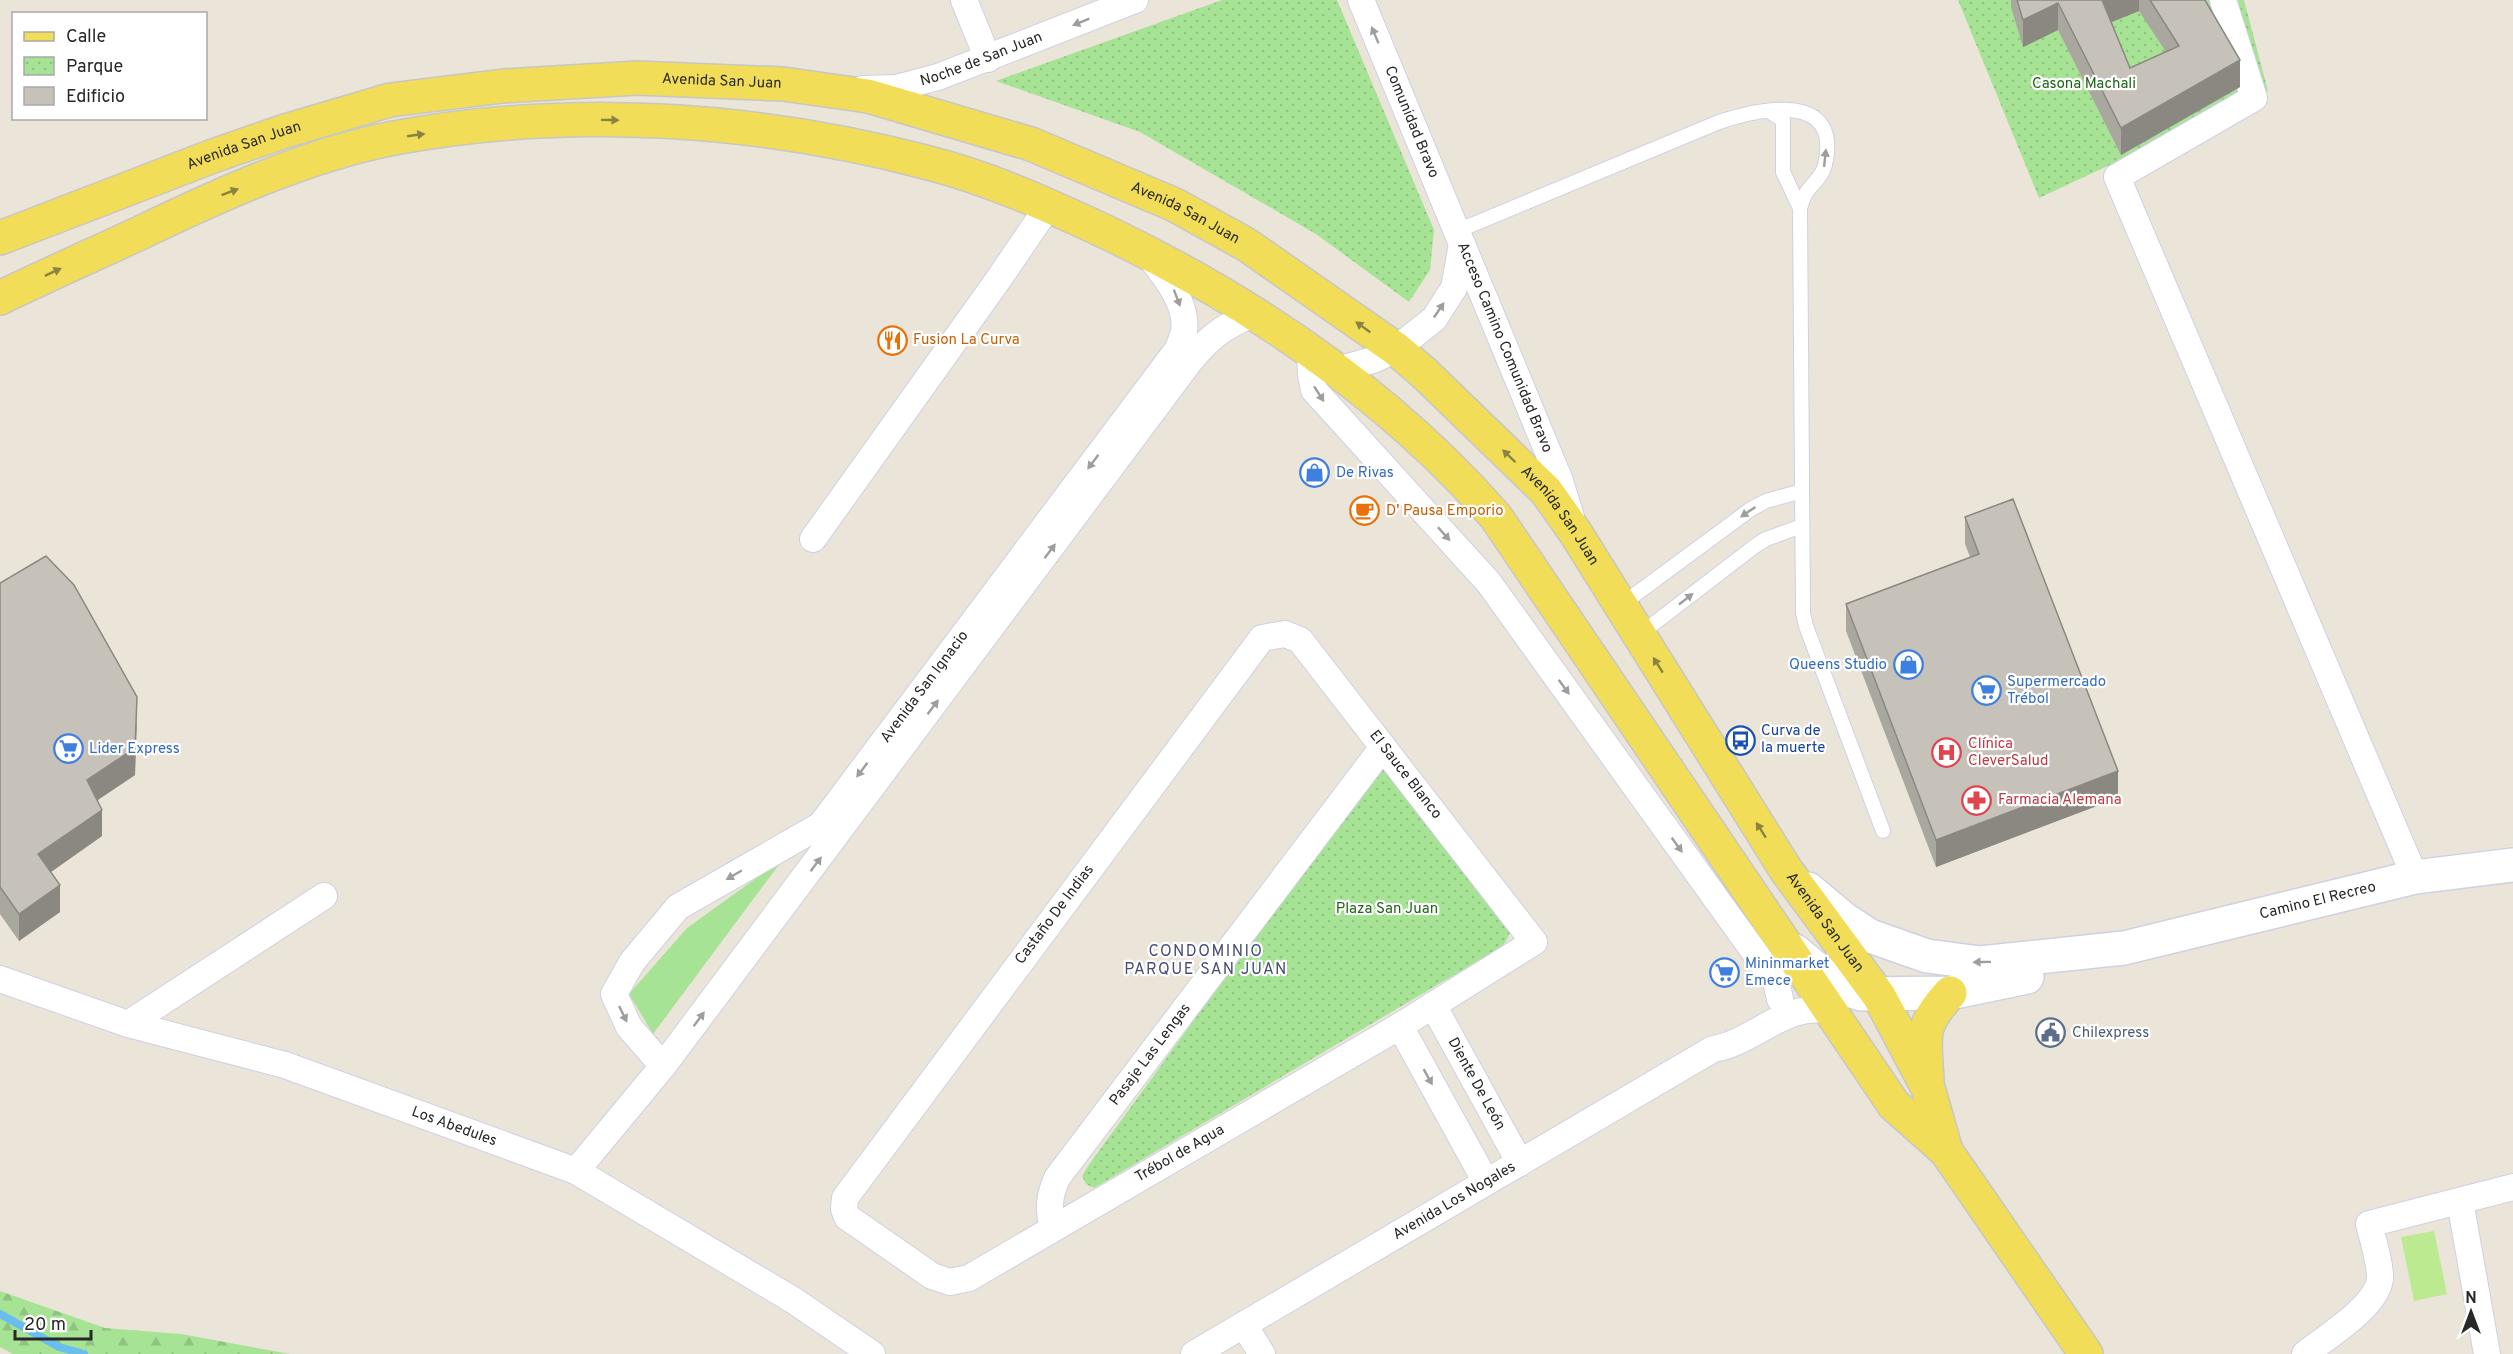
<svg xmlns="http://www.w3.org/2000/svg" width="2513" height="1354" viewBox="0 0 2513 1354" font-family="Overpass,sans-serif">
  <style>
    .grass { fill: #a7e395 }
    .forest { fill: url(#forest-firs) }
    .park { fill: url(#park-dots) }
    .pitch { fill: #bbea90 }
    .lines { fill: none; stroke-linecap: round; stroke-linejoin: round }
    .stream { stroke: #6abeef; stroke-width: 8 }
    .lane-casing { stroke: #cfd0e2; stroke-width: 16 }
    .street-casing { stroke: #cfd0e2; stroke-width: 28 }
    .secondary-casing { stroke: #cfd0e2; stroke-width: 36 }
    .primary-casing { stroke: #c7c7c7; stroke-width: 36 }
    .lane { stroke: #fff; stroke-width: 14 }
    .street { stroke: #fff; stroke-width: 26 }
    .secondary { stroke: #fff; stroke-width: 33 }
    .primary { stroke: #f1dd58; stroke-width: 33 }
    .wall { fill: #aaa79f; fill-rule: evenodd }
    .shaded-wall { fill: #8b8882 }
    .building { fill: #c6c2b9; stroke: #8b8882; stroke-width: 1.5 }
    .oneway { fill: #9e9e9e }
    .oneway2 { fill: #8c8240 }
    .labels { text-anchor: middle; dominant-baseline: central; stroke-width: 4.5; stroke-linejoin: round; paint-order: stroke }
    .street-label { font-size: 15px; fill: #282828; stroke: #fff }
    .park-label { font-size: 15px; fill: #216519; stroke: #fff }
    .food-label { font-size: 15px; fill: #c56008; stroke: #fff; text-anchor: start }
    .shop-label { font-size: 15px; fill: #366cbe; stroke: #fff; text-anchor: start }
    .transit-label { font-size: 15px; fill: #164399; stroke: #fff; text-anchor: start }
    .health-label { font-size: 15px; fill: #be3a42; stroke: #fff; text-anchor: start }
    .service-label { font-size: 15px; fill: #4e5e75; stroke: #fff; text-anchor: start }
    .neighbourhood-label { font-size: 16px; letter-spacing: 1.5px; fill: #484c79; stroke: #fff }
  </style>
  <defs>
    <pattern id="forest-firs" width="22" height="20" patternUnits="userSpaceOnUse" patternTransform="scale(1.5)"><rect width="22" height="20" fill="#a7e395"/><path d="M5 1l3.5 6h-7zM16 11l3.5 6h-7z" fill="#90c380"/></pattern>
    <pattern id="park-dots" width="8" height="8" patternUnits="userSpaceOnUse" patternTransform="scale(1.5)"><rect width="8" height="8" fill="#a7e395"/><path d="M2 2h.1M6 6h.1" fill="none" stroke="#90c380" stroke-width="1.8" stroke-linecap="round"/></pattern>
  </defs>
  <rect width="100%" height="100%" fill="#ebe5d9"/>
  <path class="grass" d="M 784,858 L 653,1034 L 629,994 L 687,928 Z"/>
  <path class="forest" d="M 0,1291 L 105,1328 L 181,1334 L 290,1354 L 13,1354 L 0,1347 Z"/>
  <g class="park">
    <path d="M 1222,0 L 1337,0 L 1434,230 L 1430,270 L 1409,302 L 1316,234 L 1140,132 L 996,81 Z"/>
    <path d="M 1958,0 L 2244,0 L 2268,91 L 2039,198 Z"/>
    <path d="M 1383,765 L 1509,919 L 1510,933 L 1503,946 L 1094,1188 L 1086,1184 L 1082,1176 L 1088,1166 L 1372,775 Z"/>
  </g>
  <path class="pitch" d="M 2434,1231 L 2447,1294 L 2414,1301 L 2401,1237 Z"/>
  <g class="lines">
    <path class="stream" d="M 0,1314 L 59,1347 L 84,1354"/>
    <defs>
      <g id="lane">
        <path d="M 1769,111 L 1783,120 L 1783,172 L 1800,208"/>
        <path d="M 1457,231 L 1719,122 C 1761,108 1842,91 1825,165 C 1822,178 1811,184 1805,195 C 1802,199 1802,204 1800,208 L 1803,613 L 1806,626 L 1883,831"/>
        <path d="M 1621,605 L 1751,509 L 1766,501 L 1802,491"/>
        <path d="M 1639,635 L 1755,546 L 1766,539 L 1802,526"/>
      </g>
      <g id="street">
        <path d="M 964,0 L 988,59"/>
        <path id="s1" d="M 1361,0 L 1560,481 L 1571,517"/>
        <path d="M 2223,0 L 2254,98 L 2117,177 L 2415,877"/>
        <path id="s2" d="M 863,89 L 896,88 L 938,77 L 1135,0"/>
        <path d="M 1310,351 L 1311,375 L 1314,390 L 1489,583 L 1776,982 L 1780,999"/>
        <path d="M 1337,370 L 1373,360 L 1396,349 L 1434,319 L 1454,288 L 1462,244"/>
        <path d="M 813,539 L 998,280 L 1049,205"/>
        <path d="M 1285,634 L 1300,640 L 1534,942 L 1400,1026 L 969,1278 L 950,1282 L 932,1276 L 847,1217 L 844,1209 L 845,1198 L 1262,638 Z"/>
        <path id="s3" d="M 0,979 L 128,1024 L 285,1065 L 576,1171 L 793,1300 L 872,1354"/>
        <path id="s4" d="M 1433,1005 L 1520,1163"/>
        <path d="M 128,1024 L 324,896"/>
        <path d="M 1400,1026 L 1486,1182"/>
        <path id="s5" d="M 663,1066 L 629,1027 L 614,994 L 632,962 L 678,907 L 821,825 L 1178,349 C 1180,343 1183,337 1184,331 C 1188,304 1165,276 1150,257"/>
        <path d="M 576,1171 L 663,1066 L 1190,361 C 1211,335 1225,326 1255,313"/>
        <path d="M 2460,1201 L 2487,1354"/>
        <path id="s6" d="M 1053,1228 C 1048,1209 1049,1196 1057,1178 L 1383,747"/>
        <path d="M 1244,1325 L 1262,1354"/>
        <path id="s7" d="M 1194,1354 L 1713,1049 C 1754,1043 1785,1001 1829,1011"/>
        <path d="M 2305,1354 C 2326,1337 2382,1304 2380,1275 C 2379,1258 2373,1240 2369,1224 L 2513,1187"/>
      </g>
      <g id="secondary">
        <path id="s8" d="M 1808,889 L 1844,919 L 1870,936 L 1927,956 L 1980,963 L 2124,948 L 2415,877 L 2513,865"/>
        <path d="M 1795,951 L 1838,987 L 1861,994 L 1950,993 L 2027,977"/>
      </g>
      <g id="primary">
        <path id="s9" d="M 0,238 L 213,156 L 285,131 L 390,100 L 503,86 L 637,78 L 783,84 L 868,96 L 1031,144 L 1175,205 L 1247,245 L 1396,349 L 1423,372 L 1546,491 L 1575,532 L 1786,870 L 1879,996 L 1928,1088 L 1946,1151"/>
        <path d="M 0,298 C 47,275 95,254 142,232 C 219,195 305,156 389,139 C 567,105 755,117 929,163 C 991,179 1048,205 1106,232 C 1252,302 1389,395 1496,517 L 1894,1105 L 1946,1151 L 2086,1354"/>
        <path d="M 1927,1080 C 1925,1036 1918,1028 1950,993"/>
      </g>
    </defs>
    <use href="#lane" class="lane-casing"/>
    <use href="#street" class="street-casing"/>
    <use href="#secondary" class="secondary-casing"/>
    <use href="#primary" class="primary-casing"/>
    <use href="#lane" class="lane"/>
    <use href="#street" class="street"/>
    <use href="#secondary" class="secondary"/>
    <use href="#primary" class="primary"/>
  </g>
  <g class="wall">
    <path d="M 2011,0 L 2205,0 L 2240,87 L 2121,155 L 2058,30 L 2023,47 L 2011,7 ZM 2139,11 L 2166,52 L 2130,68 L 2111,22 Z"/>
    <path d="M 1965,517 L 2118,798 L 1936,867 L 1846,631 L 1846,604 L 1970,557 L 1965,544 Z"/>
    <path d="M 0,583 L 137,724 L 135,775 L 98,800 L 102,836 L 51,872 L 60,912 L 19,941 L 0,914 Z"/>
  </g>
  <g class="shaded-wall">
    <path d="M 2102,0 L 2139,0 L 2139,11 L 2102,26 Z"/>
    <path d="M 2058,3 L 2058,30 L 2023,47 L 2023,20 Z"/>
    <path d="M 2240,60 L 2240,87 L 2121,155 L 2121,128 Z"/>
    <path d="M 137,697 L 135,775 L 87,807 L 87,780 Z"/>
    <path d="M 2118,771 L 2118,798 L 1936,867 L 1936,840 Z"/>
    <path d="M 102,810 L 102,836 L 38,881 L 38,854 Z"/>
    <path d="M 60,885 L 60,912 L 19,941 L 19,914 Z"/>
  </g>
  <g class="building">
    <path d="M 2017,0 L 2102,0 L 2130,68 L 2179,46 L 2150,0 L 2205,0 L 2240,60 L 2121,128 L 2058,3 L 2023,20 Z"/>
    <path d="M 2013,499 L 2118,771 L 1936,840 L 1846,604 L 1979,554 L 1965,517 Z"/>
    <path d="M 46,556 L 74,585 L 137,697 L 135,748 L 87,780 L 102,810 L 38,854 L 60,885 L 19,914 L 0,887 L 0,583 Z"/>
  </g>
  <defs><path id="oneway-solid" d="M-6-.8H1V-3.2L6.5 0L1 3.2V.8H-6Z" transform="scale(1.5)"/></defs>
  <g class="oneway">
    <use href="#oneway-solid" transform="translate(1081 22) rotate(158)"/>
    <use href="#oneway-solid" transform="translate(1375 35) rotate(-113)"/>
    <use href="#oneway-solid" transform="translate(1825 158) rotate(-84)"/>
    <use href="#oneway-solid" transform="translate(1177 298) rotate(69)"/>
    <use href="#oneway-solid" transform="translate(1439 310) rotate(-56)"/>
    <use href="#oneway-solid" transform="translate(1319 394) rotate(57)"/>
    <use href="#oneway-solid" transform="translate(1093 462) rotate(127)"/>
    <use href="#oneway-solid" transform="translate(1748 512) rotate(146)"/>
    <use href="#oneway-solid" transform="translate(1444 534) rotate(48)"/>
    <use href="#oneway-solid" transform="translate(1050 551) rotate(-53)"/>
    <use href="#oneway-solid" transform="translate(1686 599) rotate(-38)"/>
    <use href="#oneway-solid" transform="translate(1564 687) rotate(54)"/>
    <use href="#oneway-solid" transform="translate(933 707) rotate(-53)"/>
    <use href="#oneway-solid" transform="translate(862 770) rotate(127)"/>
    <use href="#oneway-solid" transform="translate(1677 845) rotate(54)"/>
    <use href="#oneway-solid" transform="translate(816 864) rotate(-53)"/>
    <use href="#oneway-solid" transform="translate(734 875) rotate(150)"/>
    <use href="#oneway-solid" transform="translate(1982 962) rotate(179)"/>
    <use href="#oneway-solid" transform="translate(623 1014) rotate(64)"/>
    <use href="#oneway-solid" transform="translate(699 1019) rotate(-53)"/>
    <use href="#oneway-solid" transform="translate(1428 1077) rotate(61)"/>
  </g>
  <g class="oneway2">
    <use href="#oneway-solid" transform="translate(610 120) rotate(1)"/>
    <use href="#oneway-solid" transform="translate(416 135) rotate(-8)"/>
    <use href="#oneway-solid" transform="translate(230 192) rotate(-21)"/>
    <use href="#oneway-solid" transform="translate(53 272) rotate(-25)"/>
    <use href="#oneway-solid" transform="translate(1363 327) rotate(-144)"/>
    <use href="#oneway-solid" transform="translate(1509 456) rotate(-136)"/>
    <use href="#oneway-solid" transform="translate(1658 665) rotate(-122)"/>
    <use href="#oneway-solid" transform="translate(1761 830) rotate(-122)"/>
  </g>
  <defs>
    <symbol id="restaurant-ring" viewBox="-11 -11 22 22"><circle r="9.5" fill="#fff" stroke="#e8710a" stroke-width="1.5"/><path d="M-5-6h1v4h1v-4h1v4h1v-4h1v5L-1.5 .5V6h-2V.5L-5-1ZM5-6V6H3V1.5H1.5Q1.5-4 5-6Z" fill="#e8710a"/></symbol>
    <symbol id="shop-ring" viewBox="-11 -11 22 22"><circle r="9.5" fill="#fff" stroke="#3f7fe0" stroke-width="1.5"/><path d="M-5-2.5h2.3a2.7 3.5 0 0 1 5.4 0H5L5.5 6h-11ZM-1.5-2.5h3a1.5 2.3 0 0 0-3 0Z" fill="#3f7fe0"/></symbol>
    <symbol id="cafe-ring" viewBox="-11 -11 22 22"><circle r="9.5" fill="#fff" stroke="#e8710a" stroke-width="1.5"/><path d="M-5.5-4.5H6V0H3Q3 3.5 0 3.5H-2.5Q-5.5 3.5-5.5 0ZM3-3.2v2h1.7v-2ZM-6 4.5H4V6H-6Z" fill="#e8710a"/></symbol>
    <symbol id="supermarket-ring" viewBox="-11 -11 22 22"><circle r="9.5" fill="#fff" stroke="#3f7fe0" stroke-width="1.5"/><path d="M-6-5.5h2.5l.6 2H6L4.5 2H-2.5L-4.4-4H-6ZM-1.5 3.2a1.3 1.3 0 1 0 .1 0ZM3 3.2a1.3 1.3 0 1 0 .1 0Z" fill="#3f7fe0"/></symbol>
    <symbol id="bus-ring" viewBox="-11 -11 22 22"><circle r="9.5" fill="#fff" stroke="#1a4fb4" stroke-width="1.5"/><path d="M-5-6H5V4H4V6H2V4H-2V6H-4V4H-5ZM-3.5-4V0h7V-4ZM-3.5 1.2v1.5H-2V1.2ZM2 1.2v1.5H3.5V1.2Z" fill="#1a4fb4"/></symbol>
    <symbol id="hospital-ring" viewBox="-11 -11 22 22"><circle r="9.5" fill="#fff" stroke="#e0444e" stroke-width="1.5"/><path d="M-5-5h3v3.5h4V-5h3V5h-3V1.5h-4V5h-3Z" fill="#e0444e"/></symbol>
    <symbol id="pharmacy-ring" viewBox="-11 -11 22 22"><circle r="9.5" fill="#fff" stroke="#e0444e" stroke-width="1.5"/><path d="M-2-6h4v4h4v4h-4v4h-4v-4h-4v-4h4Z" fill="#e0444e"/></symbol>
    <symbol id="civic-ring" viewBox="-11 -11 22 22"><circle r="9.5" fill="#fff" stroke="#5c6f8a" stroke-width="1.5"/><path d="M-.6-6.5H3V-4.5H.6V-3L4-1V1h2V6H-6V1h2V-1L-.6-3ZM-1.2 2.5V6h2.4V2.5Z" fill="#5c6f8a"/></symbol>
  </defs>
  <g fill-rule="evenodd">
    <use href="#restaurant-ring" x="876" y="324" width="33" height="33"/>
    <use href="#shop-ring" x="1298" y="456" width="33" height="33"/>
    <use href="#cafe-ring" x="1348" y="494" width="33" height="33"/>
    <use href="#shop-ring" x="1892" y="648" width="33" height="33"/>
    <use href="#supermarket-ring" x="1970" y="674" width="33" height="33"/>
    <use href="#bus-ring" x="1724" y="724" width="33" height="33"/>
    <use href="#supermarket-ring" x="52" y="732" width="33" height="33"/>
    <use href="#hospital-ring" x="1930" y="736" width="33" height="33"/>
    <use href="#pharmacy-ring" x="1960" y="784" width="33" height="33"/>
    <use href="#supermarket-ring" x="1708" y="956" width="33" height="33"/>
    <use href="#civic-ring" x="2034" y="1016" width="33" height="33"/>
  </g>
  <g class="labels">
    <g class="street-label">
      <text stroke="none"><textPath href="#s2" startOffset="123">Noche de San Juan</textPath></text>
      <text stroke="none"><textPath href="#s9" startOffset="747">Avenida San Juan</textPath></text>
      <text stroke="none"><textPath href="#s1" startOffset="132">Comunidad Bravo</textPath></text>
      <text stroke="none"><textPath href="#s9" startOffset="261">Avenida San Juan</textPath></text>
      <text stroke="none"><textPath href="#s9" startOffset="1233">Avenida San Juan</textPath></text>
      <text stroke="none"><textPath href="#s1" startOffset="376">Acceso Camino Comunidad Bravo</textPath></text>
      <text stroke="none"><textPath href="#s9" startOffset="1719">Avenida San Juan</textPath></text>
      <text stroke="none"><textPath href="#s5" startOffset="534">Avenida San Ignacio</textPath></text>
      <text transform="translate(1405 775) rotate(52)">El Sauce Blanco</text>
      <text stroke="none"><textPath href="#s8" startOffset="536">Camino El Recreo</textPath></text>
      <text transform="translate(1055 915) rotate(-53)">Castaño De Indias</text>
      <text stroke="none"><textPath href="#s9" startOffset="2205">Avenida San Juan</textPath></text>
      <text stroke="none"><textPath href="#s6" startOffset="206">Pasaje Las Lengas</textPath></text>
      <text stroke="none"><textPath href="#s4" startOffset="90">Diente De León</textPath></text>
      <text stroke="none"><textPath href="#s3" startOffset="478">Los Abedules</textPath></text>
      <text transform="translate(1180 1154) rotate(-30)">Trébol de Agua</text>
      <text stroke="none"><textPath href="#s7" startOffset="302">Avenida Los Nogales</textPath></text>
    </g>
    <g class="park-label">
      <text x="2084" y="84">Casona Machali</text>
      <text x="1387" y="909">Plaza San Juan</text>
    </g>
    <g class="food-label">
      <text x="913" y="340">Fusion La Curva</text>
      <text x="1386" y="511">D' Pausa Emporio</text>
    </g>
    <g class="shop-label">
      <text x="1336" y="473">De Rivas</text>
      <text x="1887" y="665" text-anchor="end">Queens Studio</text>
      <text x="2007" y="682">Supermercado<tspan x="2007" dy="17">Trébol</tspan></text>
      <text x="89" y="749">Lider Express</text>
      <text x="1745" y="964">Mininmarket<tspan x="1745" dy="17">Emece</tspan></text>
    </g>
    <g class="transit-label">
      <text x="1761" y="731">Curva de<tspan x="1761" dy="17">la muerte</tspan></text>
    </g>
    <g class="health-label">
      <text x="1968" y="744">Clínica<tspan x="1968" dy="17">CleverSalud</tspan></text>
      <text x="1998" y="800">Farmacia Alemana</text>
    </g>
    <g class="service-label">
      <text x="2072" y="1033">Chilexpress</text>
    </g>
    <g class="neighbourhood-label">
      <text x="1206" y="952">CONDOMINIO<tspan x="1206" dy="18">PARQUE SAN JUAN</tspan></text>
    </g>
  </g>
  <rect x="12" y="12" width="195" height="108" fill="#ffffff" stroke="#a9a9a9" stroke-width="1.5"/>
  <rect x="24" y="32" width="30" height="9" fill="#f1dd58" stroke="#a9a9a9" stroke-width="1.5"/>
  <text x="66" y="42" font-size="18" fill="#282828">Calle</text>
  <rect x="24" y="57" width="30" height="18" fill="url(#park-dots)" stroke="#a9a9a9" stroke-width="1.5"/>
  <text x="66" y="72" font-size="18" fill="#282828">Parque</text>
  <rect x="24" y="87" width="30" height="18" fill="#c6c2b9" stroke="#a9a9a9" stroke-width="1.5"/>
  <text x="66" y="102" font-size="18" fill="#282828">Edificio</text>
  <g transform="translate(2471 1312)" stroke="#ffffff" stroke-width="4.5" paint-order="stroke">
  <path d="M0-4.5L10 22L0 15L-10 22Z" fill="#282828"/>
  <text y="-9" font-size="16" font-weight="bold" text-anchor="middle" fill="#282828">N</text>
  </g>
  <path d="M15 1330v9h76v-9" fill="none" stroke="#282828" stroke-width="3"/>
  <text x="24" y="1330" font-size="18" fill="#282828" stroke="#ffffff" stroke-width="4.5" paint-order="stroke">20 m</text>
</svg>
